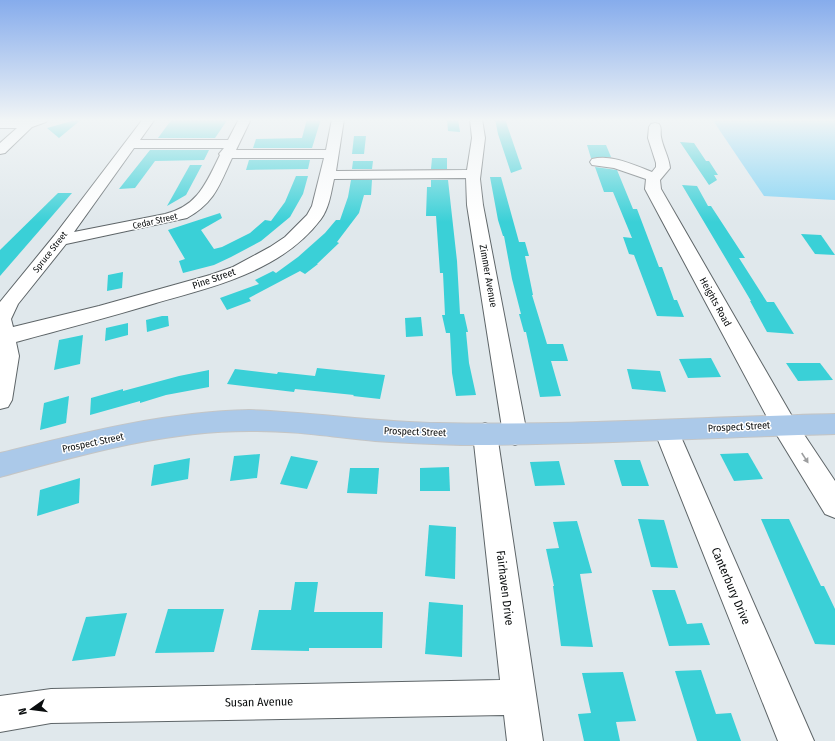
<svg xmlns="http://www.w3.org/2000/svg" width="835" height="741" viewBox="0 0 835 741" font-family="'Fira Sans Condensed',sans-serif">
  <style>
    .green { fill: #85d4f4 }
    .building { fill: #3ad0d7 }
    .lines { fill: none; stroke-linecap: round; stroke-linejoin: round }
    .minor-casing { stroke: #5e6568; stroke-width: 2 }
    .major-casing { stroke: #c4c5c5; stroke-width: 2 }
    .minor { fill: #fff; fill-rule: evenodd }
    .major { fill: #abc9e9; fill-rule: evenodd }
    .oneway { fill: #9d9e9f }
    .labels { text-anchor: middle; dominant-baseline: central; stroke-width: 3; stroke-linejoin: round; paint-order: stroke }
    .far-street-label { font-size: 9px; fill: #0a0d0e; stroke: #fff }
    .street-label { font-size: 10px; fill: #0a0d0e; stroke: #fff }
    .near-street-label { font-size: 12px; fill: #0a0d0e; stroke: #fff }
  </style>
  <rect width="100%" height="100%" fill="#e0e8ec"/>
  <path class="green" d="M 712,119 L 835,119 L 835,200 L 764,196 Z"/>
  <g class="building">
    <path d="M 79,119 L 82,119 L 59,138 L 47,128 Z"/>
    <path d="M 172,119 L 228,119 L 215,138 L 158,138 Z"/>
    <path d="M 307,119 L 321,119 L 312,148 L 253,148 L 256,139 L 302,138 Z"/>
    <path d="M 447,119 L 458,119 L 460,132 L 448,131 Z"/>
    <path d="M 495,119 L 505,119 L 522,169 L 511,173 L 498,134 Z"/>
    <path d="M 354,136 L 366,136 L 364,154 L 352,154 Z"/>
    <path d="M 680,142 L 694,143 L 706,161 L 709,161 L 718,175 L 714,175 L 717,180 L 709,185 Z"/>
    <path d="M 587,145 L 606,145 L 611,157 L 591,158 Z"/>
    <path d="M 150,150 L 209,150 L 204,160 L 155,161 L 135,188 L 119,189 Z"/>
    <path d="M 432,158 L 447,158 L 447,169 L 431,169 Z"/>
    <path d="M 249,160 L 310,160 L 308,169 L 246,170 Z"/>
    <path d="M 353,161 L 373,161 L 372,169 L 352,169 Z"/>
    <path d="M 190,165 L 202,165 L 186,195 L 167,206 Z"/>
    <path d="M 595,167 L 617,170 L 633,209 L 637,209 L 659,267 L 662,267 L 674,300 L 677,300 L 684,317 L 657,316 L 634,255 L 629,254 L 623,237 L 632,238 L 613,192 L 604,192 Z"/>
    <path d="M 296,176 L 308,176 L 303,194 L 290,217 L 261,241 L 231,257 L 214,265 L 183,273 L 179,261 L 185,259 L 168,230 L 220,213 L 222,218 L 201,230 L 214,249 L 222,247 L 250,233 L 265,220 L 271,221 L 285,202 Z"/>
    <path d="M 490,177 L 501,177 L 519,242 L 525,242 L 529,256 L 525,256 L 533,295 L 532,295 L 547,344 L 563,344 L 568,361 L 551,361 L 561,396 L 540,397 L 526,332 L 524,332 L 519,314 L 521,314 L 512,279 L 504,236 L 503,236 L 498,220 Z"/>
    <path d="M 351,180 L 372,180 L 371,195 L 364,195 L 359,213 L 337,242 L 339,243 L 317,264 L 318,264 L 305,274 L 300,271 L 249,298 L 251,301 L 227,310 L 220,298 L 259,284 L 255,280 L 273,271 L 276,273 L 298,257 L 325,233 L 336,220 L 340,220 L 348,197 Z"/>
    <path d="M 431,180 L 448,180 L 457,261 L 460,314 L 464,314 L 468,332 L 466,332 L 469,363 L 476,395 L 456,396 L 452,373 L 450,333 L 446,333 L 442,315 L 445,315 L 443,273 L 440,273 L 436,216 L 426,216 L 427,187 L 431,187 Z"/>
    <path d="M 682,185 L 697,186 L 708,206 L 711,206 L 745,258 L 739,258 L 767,302 L 774,302 L 794,334 L 767,332 L 750,301 L 751,301 Z"/>
    <path d="M 58,193 L 72,193 L 0,276 L 0,250 Z"/>
    <path d="M 801,234 L 821,235 L 835,255 L 815,254 Z"/>
    <path d="M 123,272 L 122,288 L 107,291 L 108,275 Z"/>
    <path d="M 162,316 L 168,316 L 169,326 L 147,332 L 146,320 Z"/>
    <path d="M 421,317 L 423,336 L 406,337 L 405,318 Z"/>
    <path d="M 128,323 L 128,335 L 105,341 L 106,328 Z"/>
    <path d="M 83,335 L 80,364 L 54,370 L 59,340 Z"/>
    <path d="M 711,358 L 721,377 L 688,378 L 679,359 Z"/>
    <path d="M 786,363 L 820,363 L 833,380 L 798,381 Z"/>
    <path d="M 317,368 L 385,375 L 380,399 L 353,396 L 354,395 L 295,389 L 294,392 L 227,384 L 235,369 L 277,374 L 278,372 L 315,376 Z"/>
    <path d="M 627,369 L 660,371 L 666,392 L 632,389 Z"/>
    <path d="M 209,370 L 209,387 L 166,395 L 140,403 L 140,401 L 90,415 L 91,398 L 123,389 L 123,391 L 179,376 Z"/>
    <path d="M 69,396 L 66,423 L 40,430 L 44,403 Z"/>
    <path d="M 748,453 L 763,479 L 734,481 L 720,454 Z"/>
    <path d="M 260,454 L 257,478 L 230,481 L 234,456 Z"/>
    <path d="M 291,456 L 318,461 L 307,489 L 280,484 Z"/>
    <path d="M 190,458 L 188,479 L 151,486 L 154,465 Z"/>
    <path d="M 614,460 L 640,460 L 649,486 L 622,486 Z"/>
    <path d="M 559,461 L 565,485 L 535,486 L 530,462 Z"/>
    <path d="M 449,467 L 450,491 L 420,491 L 420,468 Z"/>
    <path d="M 350,468 L 379,468 L 377,494 L 347,493 Z"/>
    <path d="M 80,478 L 79,503 L 37,516 L 40,490 Z"/>
    <path d="M 638,519 L 664,520 L 678,568 L 651,567 Z"/>
    <path d="M 761,519 L 789,519 L 821,586 L 824,586 L 835,609 L 835,645 L 815,644 Z"/>
    <path d="M 577,521 L 592,573 L 580,574 L 593,647 L 561,646 L 553,586 L 554,586 L 546,549 L 559,548 L 553,522 Z"/>
    <path d="M 429,525 L 456,527 L 455,579 L 425,576 Z"/>
    <path d="M 295,582 L 318,582 L 314,612 L 383,612 L 382,648 L 309,648 L 309,651 L 251,650 L 259,610 L 291,610 Z"/>
    <path d="M 652,590 L 675,590 L 687,624 L 702,623 L 710,645 L 669,646 Z"/>
    <path d="M 429,602 L 463,605 L 462,657 L 425,654 Z"/>
    <path d="M 168,609 L 224,609 L 214,652 L 155,653 Z"/>
    <path d="M 127,613 L 115,656 L 72,661 L 86,617 Z"/>
    <path d="M 701,670 L 716,714 L 731,713 L 741,741 L 697,741 L 675,671 Z"/>
    <path d="M 623,672 L 636,721 L 616,722 L 620,741 L 584,741 L 578,714 L 591,713 L 582,673 Z"/>
  </g>
  <g class="lines">
    <defs>
      <g id="minor">
        <path d="M 31,119 L 48,119 L 46,122 L 32,127 L 5,153 L 0,154 L 0,143 L 17,128 L 0,128 L 0,120 L 27,120 Z"/>
        <path d="M 143,119 L 155,119 L 140,140 L 228,140 L 239,119 L 251,119 L 236,150 L 326,150 L 332,119 L 344,119 L 336,171 L 467,170 L 472,138 L 470,119 L 482,119 L 485,138 L 480,179 L 483,205 L 527,434 L 524,441 L 515,445 L 506,441 L 503,434 L 467,205 L 466,178 L 334,179 C 331,193 329,208 321,219 C 282,271 215,286 156,303 C 110,317 63,329 16,342 L 19,356 L 12,400 L 8,407 L 0,409 L 0,302 L 54,236 ZM 134,148 L 224,148 L 219,154 L 220,155 C 206,183 198,206 165,214 L 74,232 ZM 232,158 L 324,158 L 312,206 L 307,215 L 285,237 L 270,247 L 233,267 L 210,275 L 99,306 L 13,327 L 11,319 L 18,304 L 66,244 L 187,218 C 215,202 219,186 232,158 Z"/>
        <path d="M 655,123 L 659,124 C 662,128 660,132 661,137 C 663,148 669,157 670,168 L 660,180 L 661,189 L 793,418 L 835,481 L 835,518 L 825,514 L 775,432 L 645,189 L 646,179 L 614,168 L 592,165 L 590,162 L 592,159 C 612,154 634,165 652,172 L 656,167 L 656,163 L 648,138 L 649,127 L 651,124 Z"/>
        <path d="M 666,420 L 675,423 L 678,430 L 814,741 L 778,741 L 654,430 L 657,423 Z"/>
        <path d="M 485,423 L 494,427 L 497,434 L 543,741 L 507,741 L 504,715 L 51,723 L 0,732 L 0,696 L 51,689 L 500,680 L 473,434 L 476,427 Z"/>
      </g>
      <path id="major" d="M 249,410 C 313,412 375,422 439,423 C 571,426 703,417 835,414 L 835,434 C 711,437 587,445 463,445 C 434,444 404,443 375,441 C 333,437 291,430 249,431 C 164,431 81,455 0,477 L 0,453 C 82,433 164,412 249,410 Z"/>
    </defs>
    <use href="#minor" class="minor-casing"/>
    <use href="#major" class="major-casing"/>
    <use href="#minor" class="minor"/>
    <use href="#major" class="major"/>
  </g>
  <defs><path id="oneway-solid" d="M-6-.8H1V-3.2L6.5 0L1 3.2V.8H-6Z"/></defs>
  <use class="oneway" href="#oneway-solid" transform="translate(805 458) rotate(57)"/>
  <linearGradient id="sky" x2="0" y2="1"><stop stop-color="#86acec"/><stop offset="0.54" stop-color="#f1f5f6"/><stop offset="1" stop-color="#f1f5f6" stop-opacity="0"/></linearGradient>
  <rect width="835" height="222" fill="url(#sky)"/>
  <g class="labels">
    <g class="far-street-label">
      <text transform="translate(155 221) rotate(-13)">Cedar Street</text>
      <text transform="translate(50 252) rotate(-52)">Spruce Street</text>
    </g>
    <g class="street-label">
      <text transform="translate(488 276) rotate(80)">Zimmer Avenue</text>
      <text transform="translate(214 279) rotate(-19)">Pine Street</text>
      <text transform="translate(715 302) rotate(61)">Heights Road</text>
      <text transform="translate(739 427) rotate(-3)">Prospect Street</text>
      <text transform="translate(415 432) rotate(2)">Prospect Street</text>
      <text transform="translate(93 443) rotate(-12)">Prospect Street</text>
    </g>
    <g class="near-street-label">
      <text transform="translate(731 586) rotate(67)">Canterbury Drive</text>
      <text transform="translate(505 588) rotate(83)">Fairhaven Drive</text>
      <text transform="translate(259 702) rotate(-1)">Susan Avenue</text>
    </g>
  </g>
  <g transform="translate(32 709) rotate(256)" stroke="#ffffff" stroke-width="3" paint-order="stroke">
  <path d="M0-3L7 15L0 10L-7 15Z" fill="#0a0d0e"/>
  <text y="-6" font-size="11" font-weight="bold" text-anchor="middle" fill="#0a0d0e">N</text>
  </g>
</svg>
